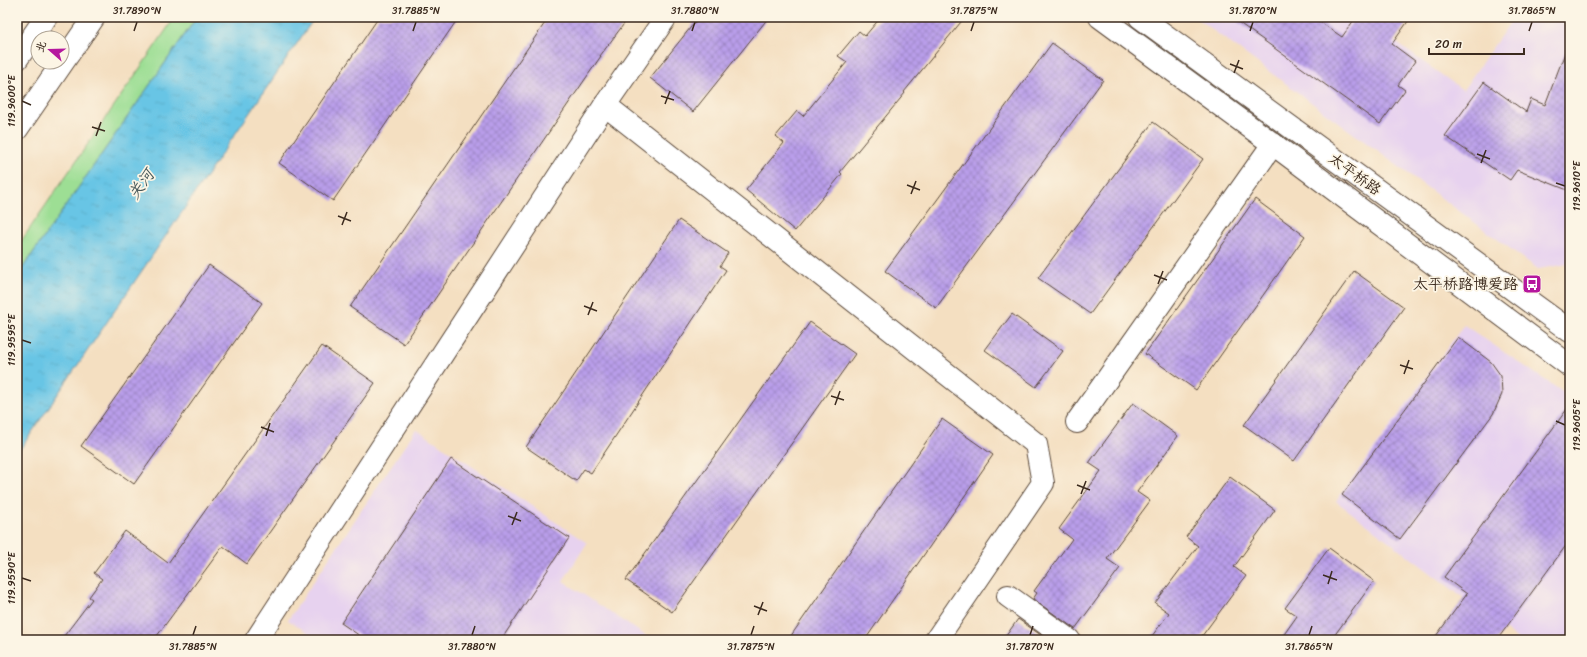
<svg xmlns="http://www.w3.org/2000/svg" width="1587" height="657" viewBox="0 0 1587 657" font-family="Sriracha,'LXGW WenKai TC',sans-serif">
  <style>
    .built { fill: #e7d2ef }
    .park { fill: #9dde94; stroke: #6c8459 }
    .water { fill: url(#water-ripples); stroke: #517882 }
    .building { fill: url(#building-cross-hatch) }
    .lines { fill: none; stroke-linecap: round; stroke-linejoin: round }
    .minor-casing { stroke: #574536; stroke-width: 24 }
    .major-casing { stroke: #574536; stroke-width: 24 }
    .minor { stroke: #fff; stroke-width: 22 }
    .major { stroke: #fff; stroke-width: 22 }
    .ticks { fill: none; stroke: #3b2a1e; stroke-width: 1.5 }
    .labels { text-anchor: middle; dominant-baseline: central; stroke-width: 3.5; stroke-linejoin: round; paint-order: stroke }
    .street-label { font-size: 15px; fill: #3b2a1e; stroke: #fcf5e5 }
    .poi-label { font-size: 15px; fill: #3b2a1e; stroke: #fcf5e5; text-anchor: end }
    .water-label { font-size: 16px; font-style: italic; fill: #48585a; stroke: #fcf5e5 }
    .neatline { fill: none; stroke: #3b2a1e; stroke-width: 1.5 }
    .ticks-label { font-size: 10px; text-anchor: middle; fill: #3b2a1e }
  </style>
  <defs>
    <pattern id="water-ripples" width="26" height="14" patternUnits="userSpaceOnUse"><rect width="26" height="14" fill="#67c5e5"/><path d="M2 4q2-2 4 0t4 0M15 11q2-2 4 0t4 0" fill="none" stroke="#5aa9c4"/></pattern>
    <pattern id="building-cross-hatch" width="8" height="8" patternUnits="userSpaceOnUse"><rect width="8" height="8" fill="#b99eea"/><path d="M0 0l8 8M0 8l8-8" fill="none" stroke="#9881bd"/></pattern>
  </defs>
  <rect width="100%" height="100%" fill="#fcf5e5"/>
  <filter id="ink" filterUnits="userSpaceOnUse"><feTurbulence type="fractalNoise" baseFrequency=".025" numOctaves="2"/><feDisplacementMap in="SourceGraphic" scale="8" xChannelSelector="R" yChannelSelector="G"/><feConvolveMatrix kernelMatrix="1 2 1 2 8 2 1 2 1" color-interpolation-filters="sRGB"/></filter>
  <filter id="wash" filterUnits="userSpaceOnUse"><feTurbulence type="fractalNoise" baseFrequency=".012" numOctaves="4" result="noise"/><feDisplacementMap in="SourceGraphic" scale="16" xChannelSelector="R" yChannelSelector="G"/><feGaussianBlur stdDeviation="0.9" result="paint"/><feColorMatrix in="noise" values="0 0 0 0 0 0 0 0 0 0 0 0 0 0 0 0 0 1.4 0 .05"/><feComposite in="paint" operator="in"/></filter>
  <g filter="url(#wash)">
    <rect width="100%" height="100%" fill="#f4dfc1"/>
    <g class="built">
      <path d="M 1195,17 L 1360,17 L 1463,90 L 1514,17 L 1570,17 L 1570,259 L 1568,264 L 1538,269 Z"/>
      <path d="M 1464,325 L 1570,397 L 1570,640 L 1519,640 L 1336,501 Z"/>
      <path d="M 416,429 L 587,543 L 563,581 L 652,640 L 319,640 L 288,620 Z"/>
    </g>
    <path class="park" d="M 175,17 L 197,17 L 17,276 L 17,247 Z"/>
    <path class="water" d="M 197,17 L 315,17 L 17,454 L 17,276 Z"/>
    <g id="blocks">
      <g class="building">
        <path d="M 379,17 L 459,17 L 333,201 L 279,163 Z"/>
        <path d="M 549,17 L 629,17 L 600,56 L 601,56 L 404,344 L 350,307 Z"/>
        <path d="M 699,17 L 769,17 L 693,112 L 650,78 Z"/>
        <path d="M 881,17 L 965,17 L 904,92 L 905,93 L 840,172 L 842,174 L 795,231 L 746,190 L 784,143 L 776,136 L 797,111 L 803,116 L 847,62 L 838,56 L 859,31 L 865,36 Z"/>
        <path d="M 1231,17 L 1313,17 L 1342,37 L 1356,17 L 1411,17 L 1392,44 L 1415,61 L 1398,85 L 1405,90 L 1380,124 Z"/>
        <path d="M 1052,43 L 1103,80 L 936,308 L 885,271 Z"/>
        <path d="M 1568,45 L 1570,45 L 1570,191 L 1517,170 L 1510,180 L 1445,136 L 1484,82 L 1526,112 L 1531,99 L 1545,105 Z"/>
        <path d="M 1153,122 L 1203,159 L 1090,314 L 1038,278 Z"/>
        <path d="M 1255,199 L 1305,236 L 1196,390 L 1145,354 Z"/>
        <path d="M 679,220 L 728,253 L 720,266 L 726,270 L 591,473 L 584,469 L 576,481 L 526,447 Z"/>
        <path d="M 209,265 L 262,303 L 134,484 L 81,446 Z"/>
        <path d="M 1354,271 L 1404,307 L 1294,461 L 1244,425 Z"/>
        <path d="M 1012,314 L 1063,351 L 1036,387 L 985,350 Z"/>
        <path d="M 810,322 L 855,354 L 672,612 L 626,580 Z"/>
        <path d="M 1458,337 L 1491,362 L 1501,376 L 1502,394 L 1493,414 L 1400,539 L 1342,495 Z"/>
        <path d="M 322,346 L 375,383 L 247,564 L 223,546 L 154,640 L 61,640 L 92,599 L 89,597 L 102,579 L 94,573 L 125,531 L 168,563 Z"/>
        <path d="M 1133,403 L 1178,436 L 1137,492 L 1150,501 L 1107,559 L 1120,568 L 1075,629 L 1033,599 L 1037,593 L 1034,591 L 1072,539 L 1059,529 L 1101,471 L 1089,463 Z"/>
        <path d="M 1570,405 L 1570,540 L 1497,640 L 1433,640 L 1467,594 L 1444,577 Z"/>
        <path d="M 942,419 L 993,455 L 865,640 L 788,640 Z"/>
        <path d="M 451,459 L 569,538 L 501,640 L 366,640 L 341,623 Z"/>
        <path d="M 1230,477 L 1275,510 L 1234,567 L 1246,576 L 1199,640 L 1149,640 L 1169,613 L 1155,603 L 1198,546 L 1186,537 Z"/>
        <path d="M 1329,548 L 1374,581 L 1331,640 L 1280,640 L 1297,616 L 1285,608 Z"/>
        <path d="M 1018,619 L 1048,640 L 1003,640 Z"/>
      </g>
    </g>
  </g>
  <g filter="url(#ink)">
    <use href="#blocks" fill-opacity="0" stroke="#574536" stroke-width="1"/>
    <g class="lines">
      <defs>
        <g id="minor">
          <path d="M 605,105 L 1036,444 L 1043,483 L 936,640"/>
          <path d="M 1077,422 L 1273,144"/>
          <path d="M 1008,596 L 1069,640"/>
          <path d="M 256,640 L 605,105 L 666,17"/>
        </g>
        <g id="major">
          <path d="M 1100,17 L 1273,144 L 1570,366"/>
          <path d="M 1140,17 L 1570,331"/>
          <path d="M 17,59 L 46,17"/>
          <path d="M 17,129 L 94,17"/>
        </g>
      </defs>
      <use href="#minor" class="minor-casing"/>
      <use href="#major" class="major-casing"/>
      <use href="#minor" class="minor"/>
      <use href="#major" class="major"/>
    </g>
  </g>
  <path class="ticks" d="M 134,31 L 137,22M 413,31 L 416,22M 692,31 L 695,22M 971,31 L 974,22M 1250,31 L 1253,22M 1529,31 L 1532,22M 1230,64 L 1243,69M 1234,73 L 1239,60M 661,96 L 674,100M 22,101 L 31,105M 665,104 L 670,91M 92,127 L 105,131M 96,136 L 101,122M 1477,154 L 1490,159M 1481,163 L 1486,150M 1556,183 L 1565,186M 907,185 L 920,190M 911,194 L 916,181M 338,216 L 351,221M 342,225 L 347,212M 1154,275 L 1167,280M 1158,284 L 1163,271M 584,306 L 597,311M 588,315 L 593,302M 22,340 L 31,343M 1400,365 L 1413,369M 1404,374 L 1409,360M 831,396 L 844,400M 835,405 L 840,391M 1556,421 L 1565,425M 261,427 L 274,432M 266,436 L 270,423M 1077,485 L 1090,490M 1081,494 L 1086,481M 508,516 L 521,521M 512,525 L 517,512M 1323,575 L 1337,580M 22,578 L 31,581M 1328,584 L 1332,571M 754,606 L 767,611M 758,615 L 763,602M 193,635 L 196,626M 472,635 L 475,626M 751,635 L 754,626M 1030,635 L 1033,626M 1309,635 L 1312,626"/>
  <defs>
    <symbol id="bus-square" viewBox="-11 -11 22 22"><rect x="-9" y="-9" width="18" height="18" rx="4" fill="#b5179e" stroke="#fcf5e5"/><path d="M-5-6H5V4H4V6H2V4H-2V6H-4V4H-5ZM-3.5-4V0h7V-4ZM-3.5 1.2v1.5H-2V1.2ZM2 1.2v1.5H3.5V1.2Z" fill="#fff"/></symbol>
  </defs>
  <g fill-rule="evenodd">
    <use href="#bus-square" x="1521" y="273" width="22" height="22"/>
  </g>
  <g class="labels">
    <g class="street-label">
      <text transform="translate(1355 174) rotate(36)">太平桥路</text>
    </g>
    <g class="poi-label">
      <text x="1518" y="284">太平桥路博爱路</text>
    </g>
    <g class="water-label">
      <text transform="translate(141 184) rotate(-54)">关河</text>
    </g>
  </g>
  <rect width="1587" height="657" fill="none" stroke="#fcf5e5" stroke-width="44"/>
  <g transform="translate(50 50) rotate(290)"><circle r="19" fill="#fcf5e5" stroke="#afa495"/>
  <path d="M0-3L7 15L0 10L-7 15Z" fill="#b5179e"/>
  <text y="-6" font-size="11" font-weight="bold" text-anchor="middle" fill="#3b2a1e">北</text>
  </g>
  <path d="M1429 48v6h95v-6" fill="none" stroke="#3b2a1e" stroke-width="2"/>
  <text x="1435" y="48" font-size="12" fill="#3b2a1e" stroke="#fcf5e5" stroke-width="3" paint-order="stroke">20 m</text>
  <rect x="22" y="22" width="1543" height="613" class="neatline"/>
  <g class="ticks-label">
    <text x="137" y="14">31.7890°N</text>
    <text x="416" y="14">31.7885°N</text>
    <text x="695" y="14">31.7880°N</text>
    <text x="974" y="14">31.7875°N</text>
    <text x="1253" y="14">31.7870°N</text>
    <text x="1532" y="14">31.7865°N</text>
    <text transform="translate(11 101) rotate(-90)" y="4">119.9600°E</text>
    <text transform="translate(1576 186) rotate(-90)" y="4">119.9610°E</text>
    <text transform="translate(11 340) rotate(-90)" y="4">119.9595°E</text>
    <text transform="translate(1576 425) rotate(-90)" y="4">119.9605°E</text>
    <text transform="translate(11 578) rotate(-90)" y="4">119.9590°E</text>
    <text x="193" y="650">31.7885°N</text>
    <text x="472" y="650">31.7880°N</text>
    <text x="751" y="650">31.7875°N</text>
    <text x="1030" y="650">31.7870°N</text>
    <text x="1309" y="650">31.7865°N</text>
  </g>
</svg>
